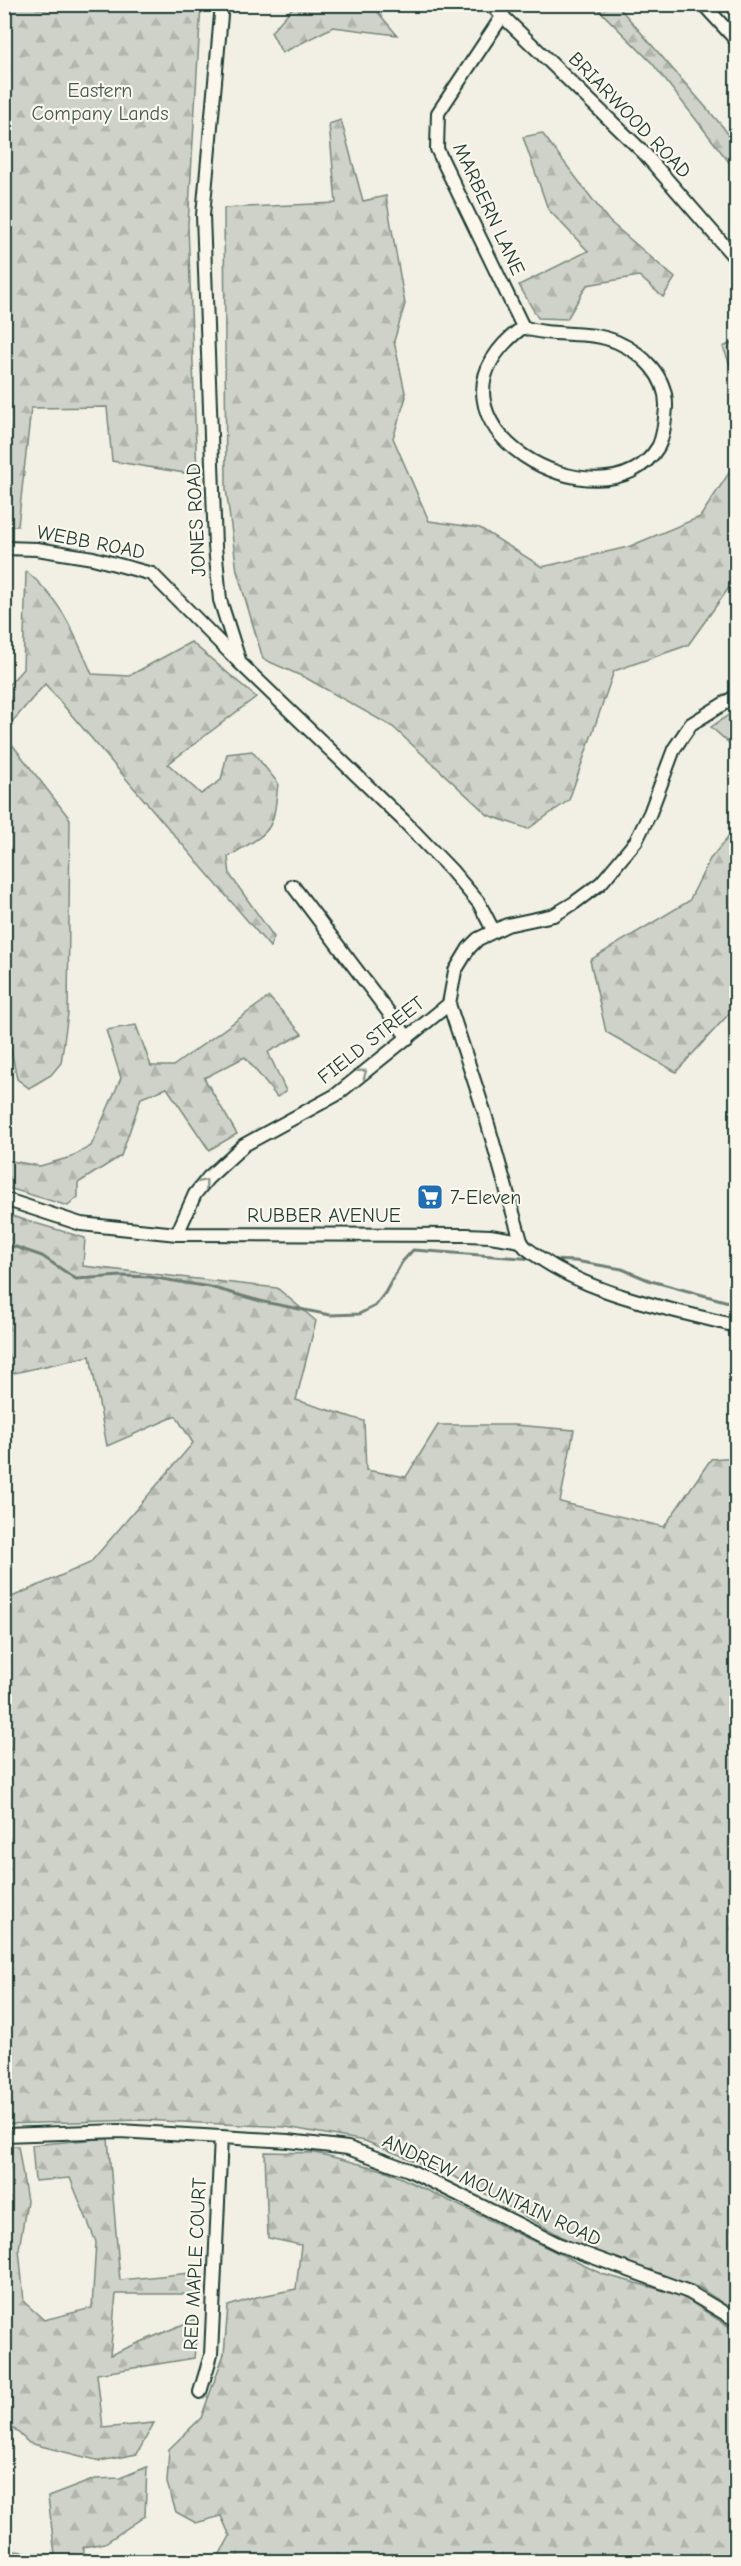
<svg xmlns="http://www.w3.org/2000/svg" width="741" height="2566" viewBox="0 0 741 2566" font-family="'Comic Neue',sans-serif">
  <style>
    .forest { fill: url(#forest-firs); stroke: #77887e; stroke-width: 1.5 }
    .lines { fill: none; stroke-linecap: round; stroke-linejoin: round }
    .stream { stroke: #6e7f75; stroke-width: 3 }
    .minor-casing { stroke: #1f3d34; stroke-width: 16 }
    .minor { stroke: #fbf7ec; stroke-width: 12 }
    .oneway { stroke: #8d9a90 }
    .labels { text-anchor: middle; dominant-baseline: central; stroke-width: 4.5; stroke-linejoin: round; paint-order: stroke }
    .park-label { font-size: 20px; fill: #425b52; stroke: #fbf7ec }
    .street-label { font-size: 20px; fill: #1f3d34; stroke: #fbf7ec }
    .poi-label { font-size: 20px; fill: #1f3d34; stroke: #fbf7ec; text-anchor: start }
  </style>
  <defs>
    <pattern id="forest-firs" width="22" height="20" patternUnits="userSpaceOnUse" patternTransform="scale(1.5)"><rect width="22" height="20" fill="#cfd2c8"/><path d="M5 1l3.5 6h-7zM16 11l3.5 6h-7z" fill="#b1b5ac"/></pattern>
  </defs>
  <rect width="100%" height="100%" fill="#f2f0e5"/>
  <filter id="ink" filterUnits="userSpaceOnUse"><feTurbulence type="fractalNoise" baseFrequency=".0167" numOctaves="2"/><feDisplacementMap in="SourceGraphic" scale="12" xChannelSelector="R" yChannelSelector="G"/><feConvolveMatrix kernelMatrix="1 2 1 2 8 2 1 2 1" color-interpolation-filters="sRGB"/></filter>
  <g filter="url(#ink)">
    <g class="forest">
      <path d="M 5,4 L 201,5 L 188,225 L 197,475 L 112,461 L 107,407 L 31,408 L 18,526 L 4,526 Z"/>
      <path d="M 371,4 L 397,35 L 333,27 L 282,53 L 271,32 L 295,5 Z"/>
      <path d="M 594,5 L 617,5 L 723,127 L 736,146 L 736,171 L 652,63 Z"/>
      <path d="M 341,120 L 363,201 L 386,196 L 405,304 L 394,341 L 406,397 L 393,438 L 429,521 L 480,528 L 542,567 L 628,547 L 700,517 L 735,464 L 736,447 L 736,578 L 688,645 L 614,671 L 569,800 L 528,829 L 488,815 L 393,727 L 306,678 L 263,659 L 237,571 L 226,489 L 224,208 L 336,203 L 329,124 Z"/>
      <path d="M 542,133 L 609,221 L 675,278 L 663,297 L 639,276 L 587,285 L 567,319 L 538,318 L 519,285 L 588,251 L 548,209 L 523,137 Z"/>
      <path d="M 736,341 L 736,380 L 723,347 Z"/>
      <path d="M 26,571 C 63,602 73,631 92,674 L 129,676 L 191,642 L 256,697 L 168,764 L 201,794 L 221,780 L 227,754 L 252,751 L 278,783 C 273,836 271,830 228,857 L 230,875 L 274,937 L 270,947 L 45,684 L 5,730 L 5,689 L 23,669 Z"/>
      <path d="M 736,710 L 736,749 L 711,727 Z"/>
      <path d="M 4,734 L 70,819 L 68,1013 L 61,1063 L 51,1075 L 29,1088 L 17,1079 L 4,1015 Z"/>
      <path d="M 736,828 L 736,1006 L 676,1072 L 606,1032 L 590,960 L 689,901 L 710,859 Z"/>
      <path d="M 269,997 L 302,1034 L 268,1052 L 286,1091 L 277,1097 L 245,1057 L 204,1078 L 237,1134 L 209,1150 L 167,1088 L 141,1098 L 121,1156 L 78,1183 L 78,1197 L 68,1206 L 5,1187 L 5,1160 L 40,1166 L 71,1157 L 91,1146 L 121,1078 L 106,1030 L 136,1025 L 151,1066 L 173,1066 Z"/>
      <path d="M 5,1214 L 85,1238 L 83,1266 L 277,1288 L 316,1321 L 296,1400 L 364,1421 L 366,1470 L 406,1477 L 438,1425 L 515,1425 L 574,1430 L 560,1502 L 664,1527 L 711,1459 L 736,1457 L 736,2312 L 700,2288 L 582,2248 L 457,2178 L 365,2141 L 286,2127 L 141,2120 L 5,2124 L 5,1600 L 90,1563 L 193,1443 L 176,1416 L 107,1446 L 90,1356 L 5,1375 Z"/>
      <path d="M 108,2138 L 120,2280 L 190,2273 L 197,2294 L 116,2294 L 110,2355 L 198,2318 L 194,2358 L 97,2374 L 103,2428 L 154,2423 L 137,2454 L 100,2461 L 29,2443 L 5,2420 L 4,2145 L 18,2146 L 27,2201 L 19,2249 L 24,2302 L 44,2320 L 92,2308 L 96,2242 L 70,2178 L 35,2181 L 32,2145 Z"/>
      <path d="M 265,2152 L 317,2153 L 387,2171 L 602,2274 L 680,2295 L 736,2331 L 736,2561 L 216,2561 L 230,2536 L 221,2516 L 196,2523 L 176,2512 L 167,2483 L 169,2449 L 201,2418 L 224,2354 L 228,2306 L 257,2297 L 296,2289 L 301,2245 L 268,2238 Z"/>
      <path d="M 147,2467 L 145,2516 L 105,2543 L 83,2547 L 86,2561 L 5,2561 L 5,2550 L 55,2555 L 48,2497 L 95,2479 L 120,2478 Z"/>
    </g>
    <g class="lines">
      <g class="stream">
        <path d="M 4,1243 L 42,1256 L 76,1279 L 122,1276 L 150,1277 L 210,1287 L 264,1302 L 330,1315 L 359,1314 L 375,1306 L 385,1293 L 402,1262 L 413,1250 L 535,1259"/>
        <path d="M 551,1260 L 575,1261 L 622,1269 L 651,1281 L 736,1304"/>
      </g>
      <defs>
        <g id="minor">
          <path d="M 222,4 L 203,215 L 215,546 L 220,600 L 240,663 L 403,820 L 451,870 L 479,903 L 493,930"/>
          <path d="M 490,4 L 644,153 L 736,259"/>
          <path d="M 703,4 L 736,40"/>
          <path d="M 503,15 L 438,113 L 437,149 L 523,327"/>
          <path d="M 523,327 C 553,338 587,329 617,342 C 642,353 667,376 666,407 C 665,419 664,436 658,447 C 605,535 397,422 523,327 Z"/>
          <path d="M 4,548 L 37,549 L 93,558 L 152,574 L 239,662"/>
          <path d="M 736,696 L 691,724 L 674,749 L 650,813 L 636,841 L 601,883 L 574,903 L 554,915 L 507,925 L 478,939 L 469,948 L 455,971 L 449,1004 L 485,1114 L 521,1241 L 525,1247 C 584,1295 664,1307 736,1326"/>
          <path d="M 293,886 L 408,1038"/>
          <path d="M 4,1199 L 81,1224 L 177,1234 L 467,1235 L 490,1236 L 521,1241"/>
          <path d="M 177,1234 L 195,1194 L 208,1178 L 244,1145 L 336,1095 L 449,1004"/>
          <path d="M 4,2135 L 119,2131 L 288,2141 L 348,2148 L 409,2170 L 560,2245 L 689,2292 L 736,2320"/>
          <path d="M 200,2392 L 211,2355 L 221,2137"/>
        </g>
      </defs>
      <use href="#minor" class="minor-casing"/>
      <use href="#minor" class="minor"/>
    </g>
    <defs><path id="oneway-chevron" d="M-2-3.5L2.5 0L-2 3.5" fill="none" stroke-width="1.6" stroke-linecap="round" stroke-linejoin="round" transform="scale(1.5)"/></defs>
    <g class="oneway">
      <use href="#oneway-chevron" transform="translate(363 1073) rotate(-38)"/>
      <use href="#oneway-chevron" transform="translate(204 1183) rotate(-50)"/>
    </g>
  </g>
  <defs>
    <symbol id="supermarket-square" viewBox="-11 -11 22 22"><rect x="-9" y="-9" width="18" height="18" rx="4" fill="#1f6fb2" stroke="#fbf7ec"/><path d="M-6-5.5h2.5l.6 2H6L4.5 2H-2.5L-4.4-4H-6ZM-1.5 3.2a1.3 1.3 0 1 0 .1 0ZM3 3.2a1.3 1.3 0 1 0 .1 0Z" fill="#fff"/></symbol>
  </defs>
  <g fill-rule="evenodd">
    <use href="#supermarket-square" x="415" y="1182" width="30" height="30"/>
  </g>
  <g class="labels">
    <g class="park-label">
      <text x="100" y="90">Eastern<tspan x="100" dy="23">Company Lands</tspan></text>
    </g>
    <g class="street-label">
      <text transform="translate(630 115) rotate(46)">BRIARWOOD ROAD</text>
      <text transform="translate(489 209) rotate(65)">MARBERN LANE</text>
      <text transform="translate(196 520) rotate(-93)">JONES ROAD</text>
      <text transform="translate(91 542) rotate(11)">WEBB ROAD</text>
      <text transform="translate(371 1040) rotate(-38)">FIELD STREET</text>
      <text x="324" y="1215">RUBBER AVENUE</text>
      <text transform="translate(492 2190) rotate(25)">ANDREW MOUNTAIN ROAD</text>
      <text transform="translate(195 2264) rotate(-87)">RED MAPLE COURT</text>
    </g>
    <g class="poi-label">
      <text x="450" y="1197">7-Eleven</text>
    </g>
  </g>
  <rect width="741" height="2566" fill="none" stroke="#fbf7ec" stroke-width="24"/>
  <rect x="12" y="12" width="717" height="2542" fill="none" stroke="#1f3d34" stroke-width="2" filter="url(#ink)"/>
</svg>
